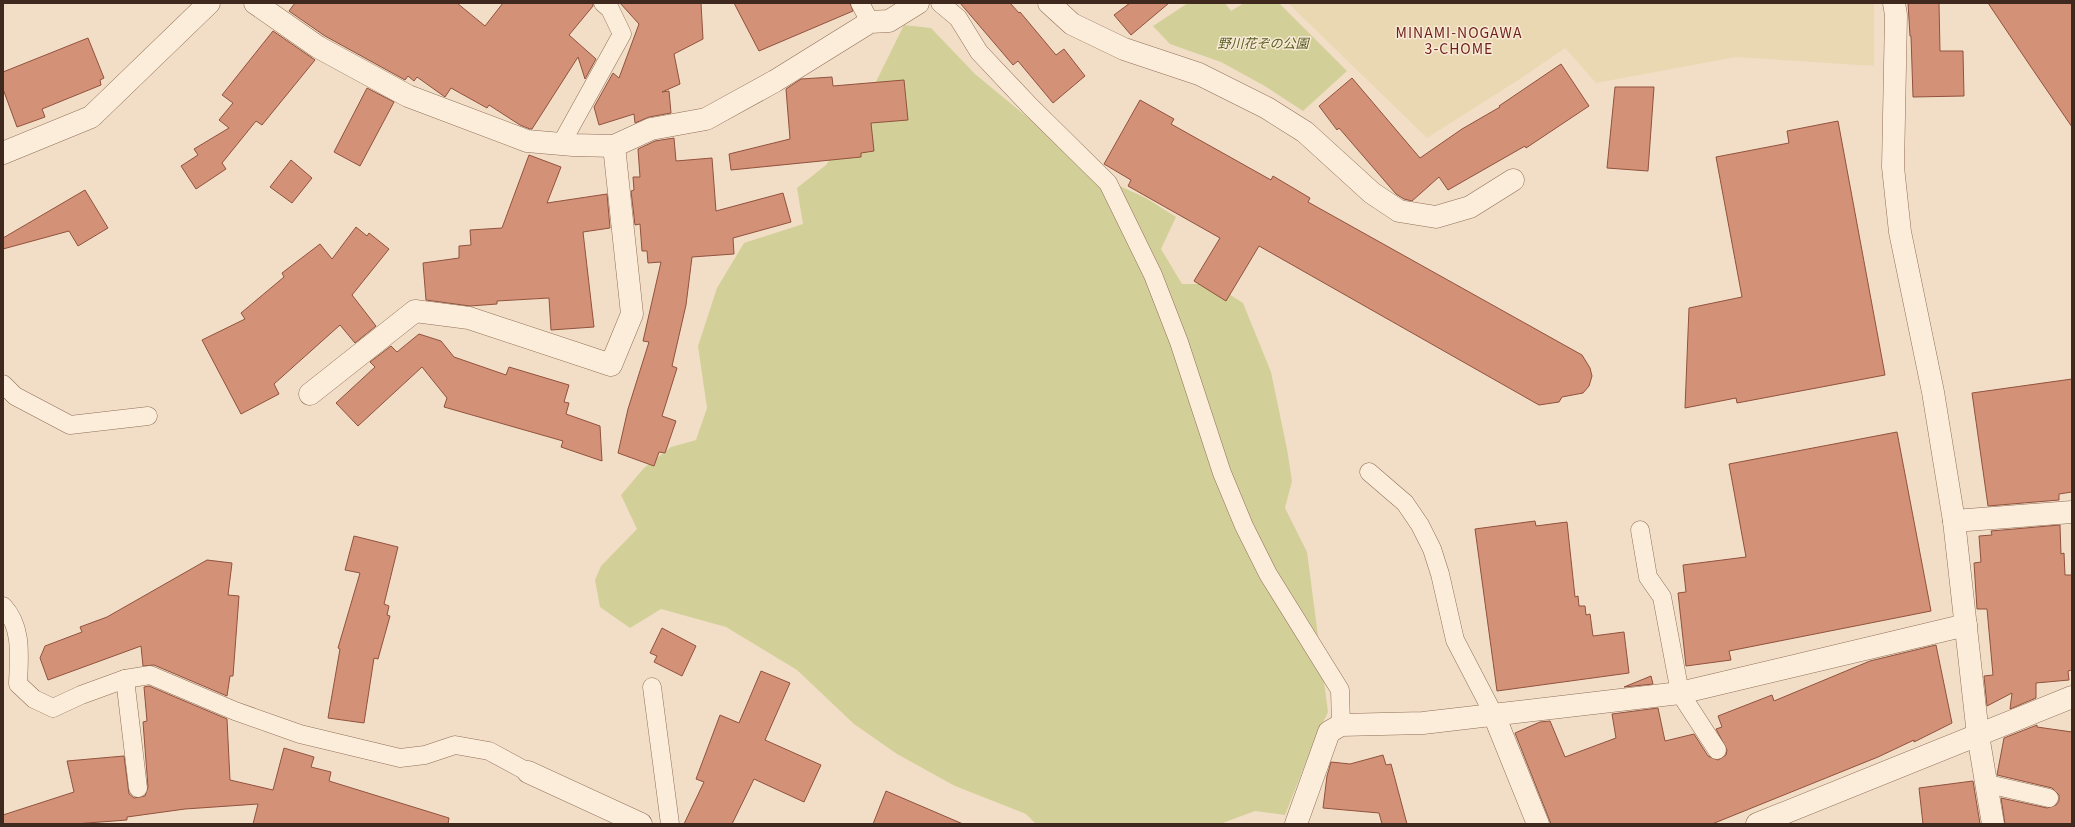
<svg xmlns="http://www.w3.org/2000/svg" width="2075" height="827" viewBox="0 0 2075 827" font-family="Georgia,'Noto Sans JP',serif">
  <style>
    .farmland { fill: #e9d8b2 }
    .green { fill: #d2d098 }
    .building { fill: #d39178; stroke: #91523d }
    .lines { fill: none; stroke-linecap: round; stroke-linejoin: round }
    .service-casing { stroke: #906e59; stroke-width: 19 }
    .minor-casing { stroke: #906e59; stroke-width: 23 }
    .service { stroke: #fcedda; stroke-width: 18 }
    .minor { stroke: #fcedda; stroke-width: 22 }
    .labels { text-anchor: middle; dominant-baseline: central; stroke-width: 3; stroke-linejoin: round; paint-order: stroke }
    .park-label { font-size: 13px; font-style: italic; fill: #575d23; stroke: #f9ead6 }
    .neighbourhood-label { font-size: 14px; letter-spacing: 1px; fill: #6f1f1a; stroke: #f9ead6 }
  </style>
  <rect width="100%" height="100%" fill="#f2dec6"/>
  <path class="farmland" d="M 1288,3 L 1874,3 L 1874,66 L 1736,57 L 1596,83 L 1565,48 L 1523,77 L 1427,138 Z"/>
  <g class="green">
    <path d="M 1188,3 L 1225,3 L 1231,11 L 1244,3 L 1279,3 L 1347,71 L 1303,111 L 1263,85 L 1221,62 L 1170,44 L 1153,26 Z"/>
    <path d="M 904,25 L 931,28 L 975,74 L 1100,177 L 1146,198 L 1176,217 L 1161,249 L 1182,284 L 1213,284 L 1243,303 L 1271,372 L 1287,449 L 1292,481 L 1285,508 L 1307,552 L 1328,712 L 1315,739 L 1285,815 L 1255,811 L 1220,824 L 1036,824 L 1026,814 L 955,786 L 897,754 L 854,724 L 797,670 L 726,627 L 661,609 L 630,628 L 600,607 L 595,580 L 601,566 L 637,529 L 621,495 L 644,468 L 671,447 L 696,440 L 707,408 L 698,346 L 717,288 L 744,243 L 803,224 L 797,188 L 826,165 L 858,118 Z"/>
  </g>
  <g class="building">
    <path d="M 295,3 L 457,3 L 485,26 L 503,3 L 593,3 L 593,6 L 569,35 L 596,59 L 585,79 L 578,57 L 532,129 L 530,129 L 520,125 L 489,105 L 487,108 L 451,88 L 445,97 L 417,77 L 414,81 L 408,76 L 405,80 L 325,36 L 289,11 Z"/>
    <path d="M 620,3 L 701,3 L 703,39 L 674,54 L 680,84 L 662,92 L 669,91 L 671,113 L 649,117 L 635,123 L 634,114 L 599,125 L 594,107 L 613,73 L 619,78 L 639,24 Z"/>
    <path d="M 734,3 L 850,3 L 853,11 L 759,51 Z"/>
    <path d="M 960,3 L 1010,3 L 1019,13 L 1020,12 L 1056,55 L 1064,49 L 1085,76 L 1053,103 L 1018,61 L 1013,65 Z"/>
    <path d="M 1130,3 L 1169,3 L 1131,35 L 1114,15 Z"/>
    <path d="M 1908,3 L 1939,3 L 1940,51 L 1963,51 L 1964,96 L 1913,97 L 1911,36 L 1910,36 Z"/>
    <path d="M 1988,3 L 2072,3 L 2072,127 L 2031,67 Z"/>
    <path d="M 273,31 L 315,60 L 262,125 L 256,121 L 222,163 L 226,169 L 196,189 L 181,166 L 198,155 L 194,149 L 229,128 L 219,120 L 233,103 L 222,95 Z"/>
    <path d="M 88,38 L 104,78 L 100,80 L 101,85 L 42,109 L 45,117 L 17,127 L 3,89 L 3,72 Z"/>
    <path d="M 1561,64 L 1589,106 L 1526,148 L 1525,146 L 1448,190 L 1439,177 L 1412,201 L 1404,199 L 1396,194 L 1339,128 L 1337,130 L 1319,106 L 1352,78 L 1420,158 L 1462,129 L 1500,107 L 1499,106 Z"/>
    <path d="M 832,77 L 833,86 L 904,80 L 908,120 L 871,123 L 874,151 L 861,153 L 861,157 L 731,170 L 729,154 L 790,139 L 786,89 L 801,79 Z"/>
    <path d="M 1615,87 L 1654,87 L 1648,171 L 1607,168 Z"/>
    <path d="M 367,88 L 394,102 L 360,166 L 334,152 Z"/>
    <path d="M 1140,100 L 1174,119 L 1171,124 L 1271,180 L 1273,176 L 1310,198 L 1308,202 L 1582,355 L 1590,368 L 1592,376 L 1589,386 L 1583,393 L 1562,397 L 1559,402 L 1539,405 L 1259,246 L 1226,301 L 1194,281 L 1220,238 L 1128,186 L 1131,180 L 1104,164 Z"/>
    <path d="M 1838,121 L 1885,375 L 1737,403 L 1736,398 L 1685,408 L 1689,308 L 1742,297 L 1716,157 L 1789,143 L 1787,131 Z"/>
    <path d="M 674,138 L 676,161 L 712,158 L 716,211 L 783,193 L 791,222 L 733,238 L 734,254 L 692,257 L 686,305 L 672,366 L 677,368 L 662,416 L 676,421 L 665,453 L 659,452 L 654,466 L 618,453 L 628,409 L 649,342 L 643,341 L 661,262 L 648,263 L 647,251 L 642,251 L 640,224 L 635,225 L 631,191 L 634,190 L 633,177 L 640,177 L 638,149 L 655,141 Z"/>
    <path d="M 529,155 L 561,167 L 547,203 L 607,194 L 610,228 L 583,232 L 594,327 L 551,330 L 549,298 L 497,301 L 497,304 L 470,306 L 426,300 L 423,263 L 459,258 L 459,246 L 471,245 L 470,230 L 502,228 Z"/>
    <path d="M 291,160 L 312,178 L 292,203 L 270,187 Z"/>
    <path d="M 85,190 L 108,228 L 78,246 L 69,231 L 3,249 L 3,238 Z"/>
    <path d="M 356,227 L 367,236 L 369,233 L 389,249 L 352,295 L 376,326 L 355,343 L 340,325 L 274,384 L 279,394 L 241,414 L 202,340 L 245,319 L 241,313 L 284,277 L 282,273 L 320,244 L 332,259 Z"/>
    <path d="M 419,334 L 441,341 L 454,357 L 506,375 L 509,367 L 569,385 L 564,402 L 569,403 L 566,414 L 600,426 L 602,461 L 561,447 L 563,441 L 444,407 L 447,398 L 422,367 L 358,426 L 336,403 L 375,367 L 370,362 L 391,346 L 397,352 Z"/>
    <path d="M 2072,379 L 2072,492 L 2059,494 L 2059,500 L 1988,506 L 1972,393 Z"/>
    <path d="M 1897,432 L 1931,611 L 1729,651 L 1731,660 L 1686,666 L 1678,593 L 1686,592 L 1683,565 L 1746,557 L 1729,464 Z"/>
    <path d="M 1535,521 L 1536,526 L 1567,522 L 1575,597 L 1578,596 L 1579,606 L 1585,606 L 1586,615 L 1590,614 L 1593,636 L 1624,632 L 1629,673 L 1497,691 L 1475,529 Z"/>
    <path d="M 2060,525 L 2061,554 L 2064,553 L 2065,575 L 2072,575 L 2072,670 L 2068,671 L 2069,680 L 2036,683 L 2036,698 L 2010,709 L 2012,693 L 1987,706 L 1984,676 L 1993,675 L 1987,609 L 1977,609 L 1974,563 L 1981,562 L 1979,536 L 1992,535 L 1991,531 Z"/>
    <path d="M 354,536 L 398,547 L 384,604 L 389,606 L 387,615 L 390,616 L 378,659 L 374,658 L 364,723 L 328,718 L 340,649 L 338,648 L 360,573 L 345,570 Z"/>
    <path d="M 207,560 L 232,563 L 228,595 L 239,596 L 233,676 L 230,676 L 227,696 L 154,665 L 143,666 L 141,646 L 48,680 L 40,658 L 45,646 L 82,632 L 80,627 L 107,617 Z"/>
    <path d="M 662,628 L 696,646 L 682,676 L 654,662 L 657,656 L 650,653 Z"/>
    <path d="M 1936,645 L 1952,723 L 1914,742 L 1914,740 L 1878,757 L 1712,824 L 1551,824 L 1515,733 L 1540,722 L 1550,721 L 1565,757 L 1616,738 L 1612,714 L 1658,708 L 1665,741 L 1694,734 L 1708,756 L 1718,760 L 1726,755 L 1727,750 L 1716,729 L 1722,727 L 1718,716 L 1772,695 L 1774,701 L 1870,661 Z"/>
    <path d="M 761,671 L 790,683 L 765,740 L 821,765 L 804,802 L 754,779 L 732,824 L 684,824 L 704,782 L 696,779 L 720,715 L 739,723 Z"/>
    <path d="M 1651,676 L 1653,684 L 1624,687 Z"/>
    <path d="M 149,686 L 227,719 L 230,780 L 273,790 L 284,748 L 314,757 L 311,767 L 331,772 L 329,781 L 449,818 L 448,824 L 253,824 L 258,804 L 185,809 L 127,817 L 127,820 L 74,824 L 3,824 L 3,815 L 74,792 L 67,761 L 124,756 L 129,794 L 134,798 L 145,796 L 148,787 L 143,722 L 147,721 L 144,687 Z"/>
    <path d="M 2037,725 L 2037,727 L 2072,732 L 2072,824 L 2005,824 L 2001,798 L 2047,808 L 2056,805 L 2059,801 L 2059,795 L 2052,788 L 1997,775 L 2004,738 Z"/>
    <path d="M 1383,755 L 1386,765 L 1391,764 L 1407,824 L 1382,824 L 1379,813 L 1323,808 L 1327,776 L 1331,762 L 1350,764 Z"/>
    <path d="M 1973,781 L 1980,824 L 1923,824 L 1919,788 Z"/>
    <path d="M 886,791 L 963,824 L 873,824 Z"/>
  </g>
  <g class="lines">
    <defs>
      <g id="service">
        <path d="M 860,3 L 870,22"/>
        <path d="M 940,3 L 958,18 L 979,52 L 1030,106 L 1108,183 L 1153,275 L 1179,342 L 1222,473 L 1244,526 L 1268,574 L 1340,690 L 1341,725"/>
        <path d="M 561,144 L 622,34 L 610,9 L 603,3"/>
        <path d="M 3,384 L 15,396 L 70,425 L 148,416"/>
        <path d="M 1369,472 L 1405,503 L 1420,525 L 1432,549 L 1440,574 L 1455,640 L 1494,715"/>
        <path d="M 1640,530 L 1648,577 L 1662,597 L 1680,693 L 1717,750"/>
        <path d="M 3,606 C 23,627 19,657 18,684 L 34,699 L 53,708 L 81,695 L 125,679 L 150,675 L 235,711 L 300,734 L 400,758 L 425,755 L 455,745 L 489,751 L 528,772"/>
        <path d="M 125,679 L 138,788"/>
        <path d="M 652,687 L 670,824"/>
        <path d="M 1988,784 L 2049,798"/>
      </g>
      <g id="minor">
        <path d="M 255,3 L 318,47 L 408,96 L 527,141 L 573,145 L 614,146 L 651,129 L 706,119 L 775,81 L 870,22 L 889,21 L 918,3"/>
        <path d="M 1049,3 L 1072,24 L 1124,49 L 1199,74 L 1267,108 L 1305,132 L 1372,193 L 1399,211 L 1436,217 L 1470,207 L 1513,180"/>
        <path d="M 1894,3 L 1896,15 L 1893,167 L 1900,232 L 1933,392 L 1954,521 L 1978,735 L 1993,824"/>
        <path d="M 3,153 L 91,117 L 209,3"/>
        <path d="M 310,394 L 415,311 L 469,318 L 611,365 L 632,314 L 614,146"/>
        <path d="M 1954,521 L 2072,512"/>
        <path d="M 1494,715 L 1538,824"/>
        <path d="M 528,772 L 641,824"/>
        <path d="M 1296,824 L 1329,732 L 1341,725 L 1423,723 L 1680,693 L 1966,625"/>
        <path d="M 1757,824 L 2072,697"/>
      </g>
    </defs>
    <use href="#service" class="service-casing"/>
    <use href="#minor" class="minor-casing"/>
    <use href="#service" class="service"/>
    <use href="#minor" class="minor"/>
  </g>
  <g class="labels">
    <g class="park-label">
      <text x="1263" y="42">野川花ぞの公園</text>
    </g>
    <g class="neighbourhood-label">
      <text x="1459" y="32">MINAMI-NOGAWA<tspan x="1459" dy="16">3-CHOME</tspan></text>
    </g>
  </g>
  <rect width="2075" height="827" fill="none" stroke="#3f291e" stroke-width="8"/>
</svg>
